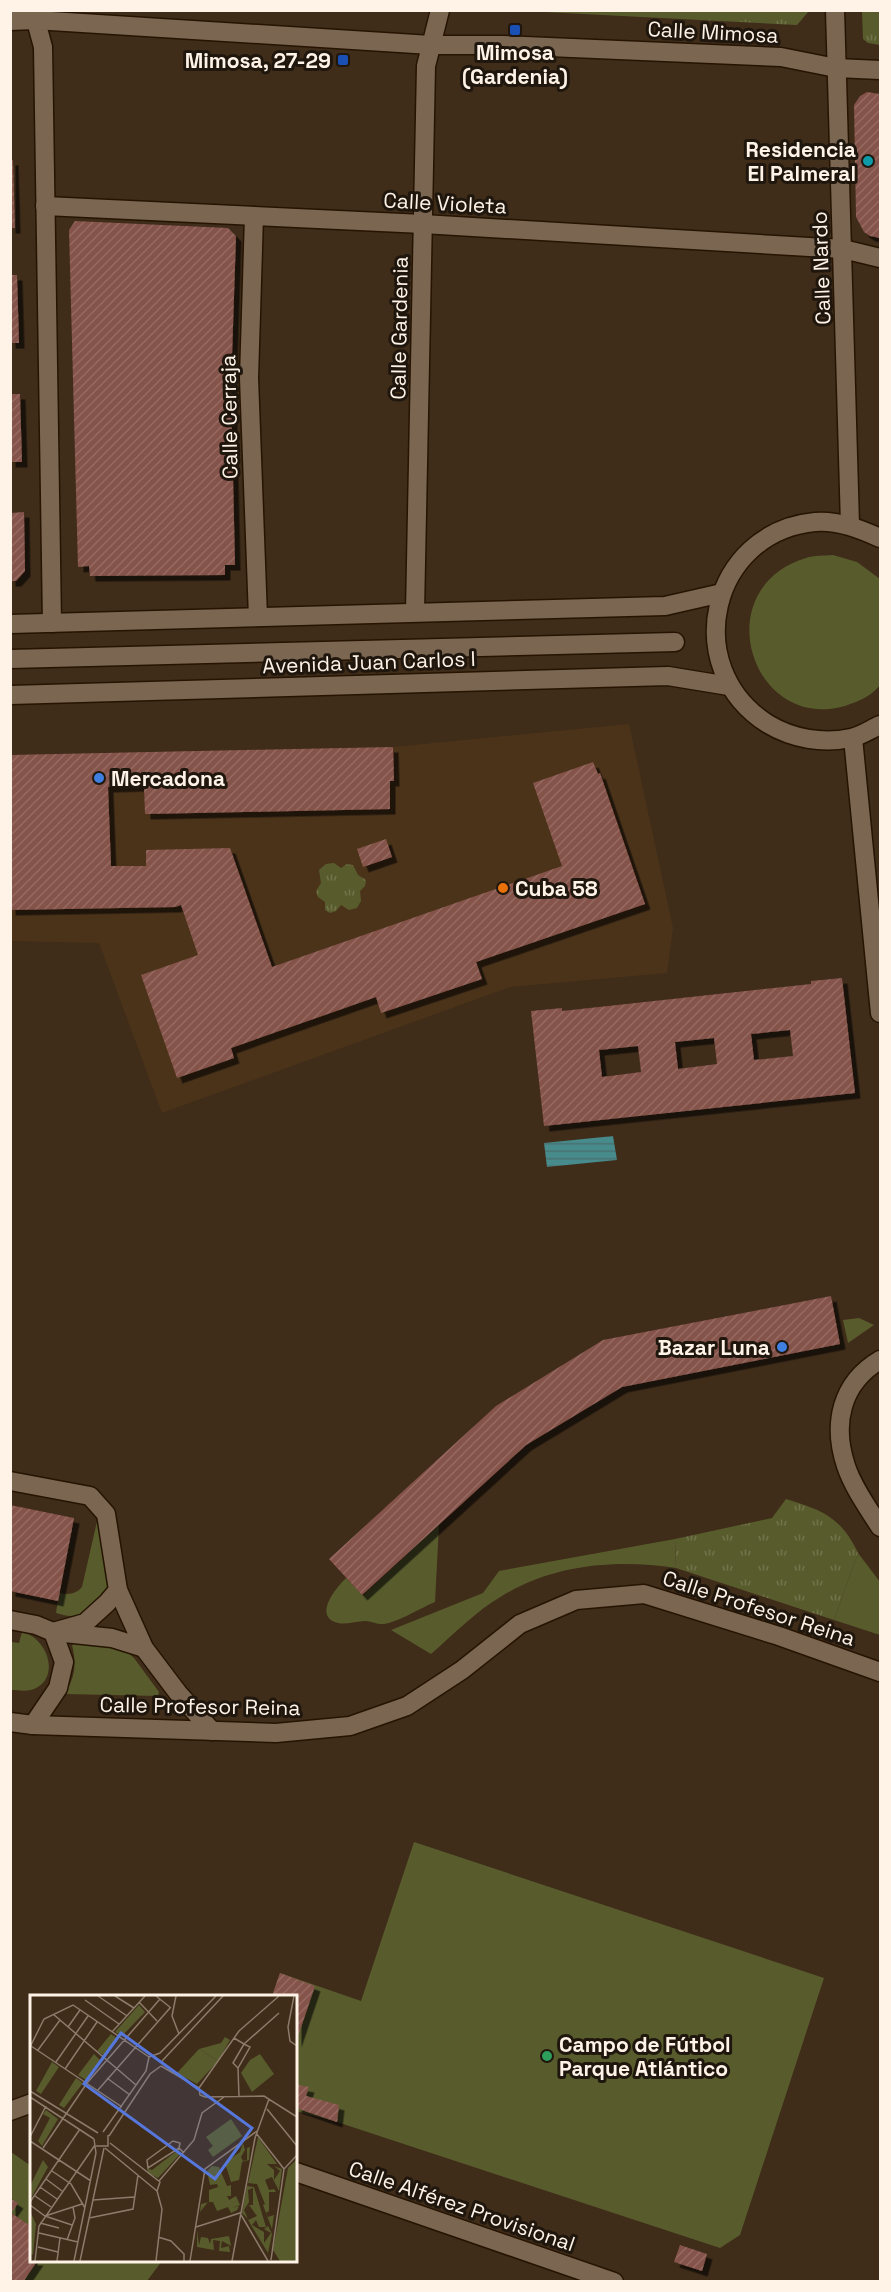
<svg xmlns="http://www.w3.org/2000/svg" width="891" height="2292" viewBox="0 0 891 2292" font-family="'Space Grotesk',sans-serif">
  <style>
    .built { fill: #4b331a }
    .green { fill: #585c2d }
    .park { fill: url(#park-tufts) }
    .water { fill: url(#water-rules) }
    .building { fill: url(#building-hatch); fill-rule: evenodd; filter: url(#shadow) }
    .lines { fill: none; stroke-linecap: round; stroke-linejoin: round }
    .minor-casing { stroke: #261402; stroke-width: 21 }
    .minor { stroke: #7b6651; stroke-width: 18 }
    .transit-dot { fill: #1a4fb4; stroke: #1f170e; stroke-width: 2 }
    .culture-dot { fill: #0f9aa8; stroke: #1f170e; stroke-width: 2 }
    .shop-dot { fill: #3f7fe0; stroke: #1f170e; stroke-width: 2 }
    .food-dot { fill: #e8710a; stroke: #1f170e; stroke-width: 2 }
    .leisure-dot { fill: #2e9e5b; stroke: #1f170e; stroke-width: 2 }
    .labels { text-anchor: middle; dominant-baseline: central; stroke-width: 6; stroke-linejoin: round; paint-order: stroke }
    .street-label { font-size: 21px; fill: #fff2e6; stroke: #1f170e }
    .poi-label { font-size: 21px; font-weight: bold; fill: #fff2e6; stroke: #1f170e; text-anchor: end }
    .inset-road { fill: none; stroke: #8c7b6b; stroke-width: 1.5 }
    .view { fill: #5677dc; fill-opacity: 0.15; stroke: #5677dc; stroke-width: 3 }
    .inset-edge { fill: none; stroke: #fff2e6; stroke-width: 3 }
  </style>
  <defs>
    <pattern id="park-tufts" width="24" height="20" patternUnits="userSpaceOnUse" patternTransform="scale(1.5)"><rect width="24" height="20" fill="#585c2d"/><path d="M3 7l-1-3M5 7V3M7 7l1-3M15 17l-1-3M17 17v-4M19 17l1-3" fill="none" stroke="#71744b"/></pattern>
    <pattern id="water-rules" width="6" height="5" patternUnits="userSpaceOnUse" patternTransform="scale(1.5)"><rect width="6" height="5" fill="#478b8c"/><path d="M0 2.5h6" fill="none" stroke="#497170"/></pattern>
    <pattern id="building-hatch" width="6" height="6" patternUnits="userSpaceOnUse" patternTransform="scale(1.5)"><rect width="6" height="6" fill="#845248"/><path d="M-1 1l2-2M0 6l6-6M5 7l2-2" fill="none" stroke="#966b62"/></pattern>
    <filter id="shadow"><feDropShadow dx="5.5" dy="5.5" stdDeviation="0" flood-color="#0009"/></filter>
  </defs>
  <rect width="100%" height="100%" fill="#3f2c19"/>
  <path class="built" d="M 629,724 L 673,928 L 667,973 L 510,987 L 162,1113 L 99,943 L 11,941 L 10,755 L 393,747 Z"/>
  <g class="green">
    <path d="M 833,555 L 857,562 L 880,579 L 880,685 C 871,697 855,703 841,707 C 750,729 707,588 806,558 C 814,555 824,556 833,555 Z"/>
    <path d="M 859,1318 L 874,1325 L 848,1343 L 843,1320 Z"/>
    <path d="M 98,1517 L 109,1586 C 103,1598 85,1617 71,1616 C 66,1616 61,1614 56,1613 L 59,1593 C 69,1595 76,1594 82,1587 Z"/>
    <path d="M 439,1525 L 435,1602 C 421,1608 398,1622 384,1624 C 378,1625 371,1621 365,1621 C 357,1621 346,1625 338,1623 C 312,1616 337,1587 346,1578 L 363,1595 Z"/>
    <path d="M 675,1539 L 676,1568 C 617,1559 554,1564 502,1596 C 476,1611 454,1634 431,1654 L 391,1630 L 483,1593 L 499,1571 Z"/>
    <path d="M 858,1553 L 880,1582 L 880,1635 L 834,1620 Z"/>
    <path d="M 22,1632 C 48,1638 61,1678 34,1689 C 27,1692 18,1690 11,1690 L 11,1642 L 19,1643 Z"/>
    <path d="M 80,1641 L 126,1651 L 134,1658 L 159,1692 L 158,1696 L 64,1694 C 75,1679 77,1664 72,1645 Z"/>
    <path d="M 414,1842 L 824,1978 L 740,2235 L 720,2248 L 337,2122 L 296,2111 L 296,1996 L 272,1996 L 280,1973 L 361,2001 Z"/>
    <path d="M 11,2152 L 31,2166 L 31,2227 L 11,2213 L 17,2203 L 11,2198 Z"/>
    <path d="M 38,2261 L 162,2261 L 147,2281 L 23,2282 Z"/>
  </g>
  <g class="park">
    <path d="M 525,11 L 809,10 L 809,11 L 797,25 Z"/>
    <path d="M 862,11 L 880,11 L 880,45 L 868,43 L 863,39 Z"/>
    <path d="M 334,863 L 341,868 L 347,864 L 353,865 L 358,875 L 366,880 L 365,886 L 360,891 L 361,901 L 357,908 L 349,910 L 341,905 L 336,911 L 330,913 L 325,910 L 325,902 L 318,897 L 316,891 L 321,883 L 319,870 L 326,864 Z"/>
    <path d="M 786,1499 C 822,1510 841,1517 858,1553 L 834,1620 L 676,1568 L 675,1539 L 772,1518 Z"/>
  </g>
  <path class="water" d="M 613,1136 L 617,1160 L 547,1167 L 544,1143 Z"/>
  <g class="building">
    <path d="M 867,92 L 880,94 L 880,238 L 870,236 L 864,232 L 856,217 L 854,105 L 860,96 Z"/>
    <path d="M 10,160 L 13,160 L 15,228 L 10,228 Z"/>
    <path d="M 75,221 L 228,228 L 236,236 L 231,387 L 235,565 L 225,565 L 225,575 L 90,576 L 89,566 L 78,567 L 69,230 Z"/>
    <path d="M 10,275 L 17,275 L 19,343 L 10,343 Z"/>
    <path d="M 10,394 L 20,394 L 22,462 L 10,462 Z"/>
    <path d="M 24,512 L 25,571 L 16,581 L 10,581 L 10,513 Z"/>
    <path d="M 393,747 L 394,781 L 390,781 L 390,809 L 145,814 L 144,786 L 108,787 L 111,866 L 146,866 L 146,850 L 230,848 L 272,967 L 562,866 L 533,783 L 593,762 L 598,774 L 600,773 L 645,904 L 476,962 L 482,979 L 381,1013 L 376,997 L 231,1048 L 234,1058 L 177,1078 L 141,975 L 198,955 L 181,905 L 175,907 L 10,910 L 10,755 Z"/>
    <path d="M 386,839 L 392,857 L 363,867 L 357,849 Z"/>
    <path d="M 842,978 L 855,1093 L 544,1126 L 531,1011 L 562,1008 L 562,1011 L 811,984 L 811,981 ZM 790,1030 L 793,1056 L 754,1060 L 751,1034 ZM 714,1038 L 717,1064 L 678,1069 L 675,1042 ZM 638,1046 L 641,1072 L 602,1077 L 599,1050 Z"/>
    <path d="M 831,1296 L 840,1344 L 622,1387 L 526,1445 L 362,1595 L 329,1559 L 496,1406 L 603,1340 Z"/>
    <path d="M 10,1505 L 74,1518 L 58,1601 L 10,1591 Z"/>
    <path d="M 280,1973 L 315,1986 L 296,2042 L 296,1996 L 272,1996 Z"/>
    <path d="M 298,2085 L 309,2087 L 306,2096 L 339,2105 L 337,2122 L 296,2108 Z"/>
    <path d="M 10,2198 L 18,2203 L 11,2213 L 32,2227 L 32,2260 L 38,2260 L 23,2282 L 10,2282 Z"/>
    <path d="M 680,2245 L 707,2254 L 702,2271 L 674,2262 Z"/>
  </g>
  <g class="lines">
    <defs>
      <g id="minor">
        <path d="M 33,10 L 43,47 L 52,623"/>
        <path d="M 835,10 L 850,525"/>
        <path d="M 10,21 L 35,20 L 431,45 L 503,45 L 781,57 L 836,68 L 880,70"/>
        <path d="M 45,206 L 423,224 L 843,249 L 880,258"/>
        <path d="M 254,216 L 249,378 L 258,617"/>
        <path d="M 880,538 C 860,529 838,520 815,522 C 710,532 679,668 768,724 C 793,739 823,744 851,738 C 861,736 871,729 880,725"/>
        <path d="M 415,612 L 426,66 L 440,10"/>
        <path d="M 10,624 L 665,606 L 722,593"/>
        <path d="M 10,659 L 675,642"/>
        <path d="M 10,695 L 668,676 L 729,686"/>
        <path d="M 853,738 L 880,1013"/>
        <path d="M 880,1360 C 841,1383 832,1424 846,1466 C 853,1487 868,1508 880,1527"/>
        <path d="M 10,1481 L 90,1496 L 106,1514 L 118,1590 L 107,1603 L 85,1623 L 53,1632"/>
        <path d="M 118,1590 L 144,1648 L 178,1693 L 212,1731"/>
        <path d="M 10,1620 L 36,1625 L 53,1632 L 64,1662 L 58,1688 L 33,1725"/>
        <path d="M 64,1633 L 112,1638 L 144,1648"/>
        <path d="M 10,1722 L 33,1725 L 276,1733 L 350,1726 L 407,1706 L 462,1670 L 520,1624 L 576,1600 L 644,1594 L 779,1636 L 880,1672"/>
        <path d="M 10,2111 L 32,2103"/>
        <path d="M 296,2172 L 614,2282"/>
      </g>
    </defs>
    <use href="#minor" class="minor-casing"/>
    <use href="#minor" class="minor"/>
  </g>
  <g class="transit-dot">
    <rect x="509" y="24" width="12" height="12" rx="3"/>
    <rect x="337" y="54" width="12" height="12" rx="3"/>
  </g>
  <circle class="culture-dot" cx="868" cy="161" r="6"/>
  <g class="shop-dot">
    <circle cx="99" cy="778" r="6"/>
    <circle cx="782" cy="1347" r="6"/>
  </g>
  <circle class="food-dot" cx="503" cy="888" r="6"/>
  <circle class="leisure-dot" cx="547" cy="2056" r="6"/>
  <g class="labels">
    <g class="street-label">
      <text transform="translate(713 32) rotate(3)">Calle Mimosa</text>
      <text transform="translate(445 203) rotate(3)">Calle Violeta</text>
      <text transform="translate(821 268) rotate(-92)">Calle Nardo</text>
      <text transform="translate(399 328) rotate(-89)">Calle Gardenia</text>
      <text transform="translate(229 417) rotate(-91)">Calle Cerraja</text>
      <text transform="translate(369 662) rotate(-2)">Avenida Juan Carlos I</text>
      <text transform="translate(759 1608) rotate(18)">Calle Profesor Reina</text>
      <text transform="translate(200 1706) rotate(1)">Calle Profesor Reina</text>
      <text transform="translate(462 2206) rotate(19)">Calle Alférez Provisional</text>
    </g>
    <g class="poi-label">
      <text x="515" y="52" text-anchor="middle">Mimosa<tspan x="515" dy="24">(Gardenia)</tspan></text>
      <text x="331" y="60">Mimosa, 27-29</text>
      <text x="856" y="149">Residencia<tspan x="856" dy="24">El Palmeral</tspan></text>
      <text x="111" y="778" text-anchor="start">Mercadona</text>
      <text x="515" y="888" text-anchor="start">Cuba 58</text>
      <text x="770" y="1347">Bazar Luna</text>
      <text x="559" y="2044" text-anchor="start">Campo de Fútbol<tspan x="559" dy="24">Parque Atlántico</tspan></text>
    </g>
  </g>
  <g transform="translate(30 1995)">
    <rect width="267" height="267" fill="#3f2c19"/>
    <path d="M 169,54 L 188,66 L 167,89 L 147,78 ZM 230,59 L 244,79 L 222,97 L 211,78 L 220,65 ZM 201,124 L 212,141 L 183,162 L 178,155 L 183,151 L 176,142 ZM 228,142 L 247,169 L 237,169 L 244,175 L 244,185 L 250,176 L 244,171 L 252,174 L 249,196 L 242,182 L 235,185 L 239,195 L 244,194 L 246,197 L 239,197 L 239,216 L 236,218 L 238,222 L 244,220 L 242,234 L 233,210 L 235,209 L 227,189 L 218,188 ZM 213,148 L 215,155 L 211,162 L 213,166 L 217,165 L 217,153 L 220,152 L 219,165 L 212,167 L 209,185 L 201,187 L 195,168 L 210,157 ZM 148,155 L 151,158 L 128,183 L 118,178 L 117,173 L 122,175 ZM 13,165 L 18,172 L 0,205 L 0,191 ZM 182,171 L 189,172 L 197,191 L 201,190 L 201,201 L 197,201 L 199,205 L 206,201 L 210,210 L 201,213 L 209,211 L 207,215 L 201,218 L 198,212 L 187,216 L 183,207 L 178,207 L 170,217 L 171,209 L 179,207 L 179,195 L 188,192 L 187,189 L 180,190 L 177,176 ZM 217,191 L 224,192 L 236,232 L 229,232 L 226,225 L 222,230 L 234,237 L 234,248 L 241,238 L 234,234 L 238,231 L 242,239 L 238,258 L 218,225 L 227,221 L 219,210 L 223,210 L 223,193 L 218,195 L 219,207 L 214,215 L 218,224 L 212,218 ZM 0,216 L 6,229 L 3,260 L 0,258 ZM 167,235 L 169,250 L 171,242 L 178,243 L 180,249 L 181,244 L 199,241 L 201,251 L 192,246 L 191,253 L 199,251 L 200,257 L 189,256 L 190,246 L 183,245 L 184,255 L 167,252 Z" fill="#585c2d"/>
    <path d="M 109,10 L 115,17 L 92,41 L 85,37 ZM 81,39 L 88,44 L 75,61 L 67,56 ZM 195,42 L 200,45 L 188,66 L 169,54 L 191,48 ZM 64,59 L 71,66 L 56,85 L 48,80 ZM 22,67 L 29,72 L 11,99 L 6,96 ZM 46,83 L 53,88 L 34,113 L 29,110 ZM 16,115 L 28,124 L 12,151 L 8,146 L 20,123 L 13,119 ZM 267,164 L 267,266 L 250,266 L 243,255 L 258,173 Z" fill="#585c2d"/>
    <path class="inset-road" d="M 68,1 L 97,21M 85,1 L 104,13M 126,1 L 141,13M 146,1 L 142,21 L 149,39M 264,1 L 258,32 L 260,46 L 267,51M 55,5 L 89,29M 109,7 L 127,26M 23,19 L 106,90M 38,32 L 50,15M 82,37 L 115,1M 204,43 L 214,49 L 220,52 L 208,73 L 203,68 L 214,49 L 249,18M 1,51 L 92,112M 0,52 L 14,24 L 43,10 L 119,62M 8,55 L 30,25M 119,62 L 130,58 L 186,1M 132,66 L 193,1M 26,67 L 58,21M 131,71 L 169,93M 208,73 L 209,102M 35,74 L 67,27M 77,83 L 100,100M 169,93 L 209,36 L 249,1M 169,93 L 170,100 L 175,102 L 234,101 L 267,122M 68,95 L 140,13M 0,96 L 68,138M 0,102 L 64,144M 237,114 L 267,151M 73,137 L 116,76 L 119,62M 226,138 L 254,174M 79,141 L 120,79 L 131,71M 0,142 L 16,111M 0,146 L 61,186M 80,148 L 130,187 L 127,196M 66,151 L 78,151 L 78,140M 13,153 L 57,88 L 130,4M 75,153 L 127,196M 149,153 L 150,148 L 143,146 L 117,165 L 118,173 L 149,153 L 154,158M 22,176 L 41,189 L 55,213M 16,184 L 32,196M 129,186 L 164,145 L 172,118 L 194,102M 10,192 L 27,204M 5,201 L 21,212M 63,205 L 104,202M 0,207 L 50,134M 0,210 L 15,221 L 42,230M 15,221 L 52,209M 59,223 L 103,214 L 108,180M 10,228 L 29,233M 166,232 L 210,218 L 238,266M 9,238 L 48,247M 128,242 L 141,246 L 154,259 L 154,266M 37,245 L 45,223 L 43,212M 8,252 L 28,257M 241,265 L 254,174 L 267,160M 5,266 L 9,231 L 65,150M 27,266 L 30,243M 44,266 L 66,158 L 64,144M 50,266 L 74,153M 126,266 L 132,214 L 127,196M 160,266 L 175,174 L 227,136M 202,266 L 225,143 L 239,104"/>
    <path class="view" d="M 91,38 L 222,133 L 185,184 L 54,89 Z"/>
    <rect width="267" height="267" class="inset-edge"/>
  </g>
  <rect width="891" height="2292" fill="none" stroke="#fff2e6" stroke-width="24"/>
</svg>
